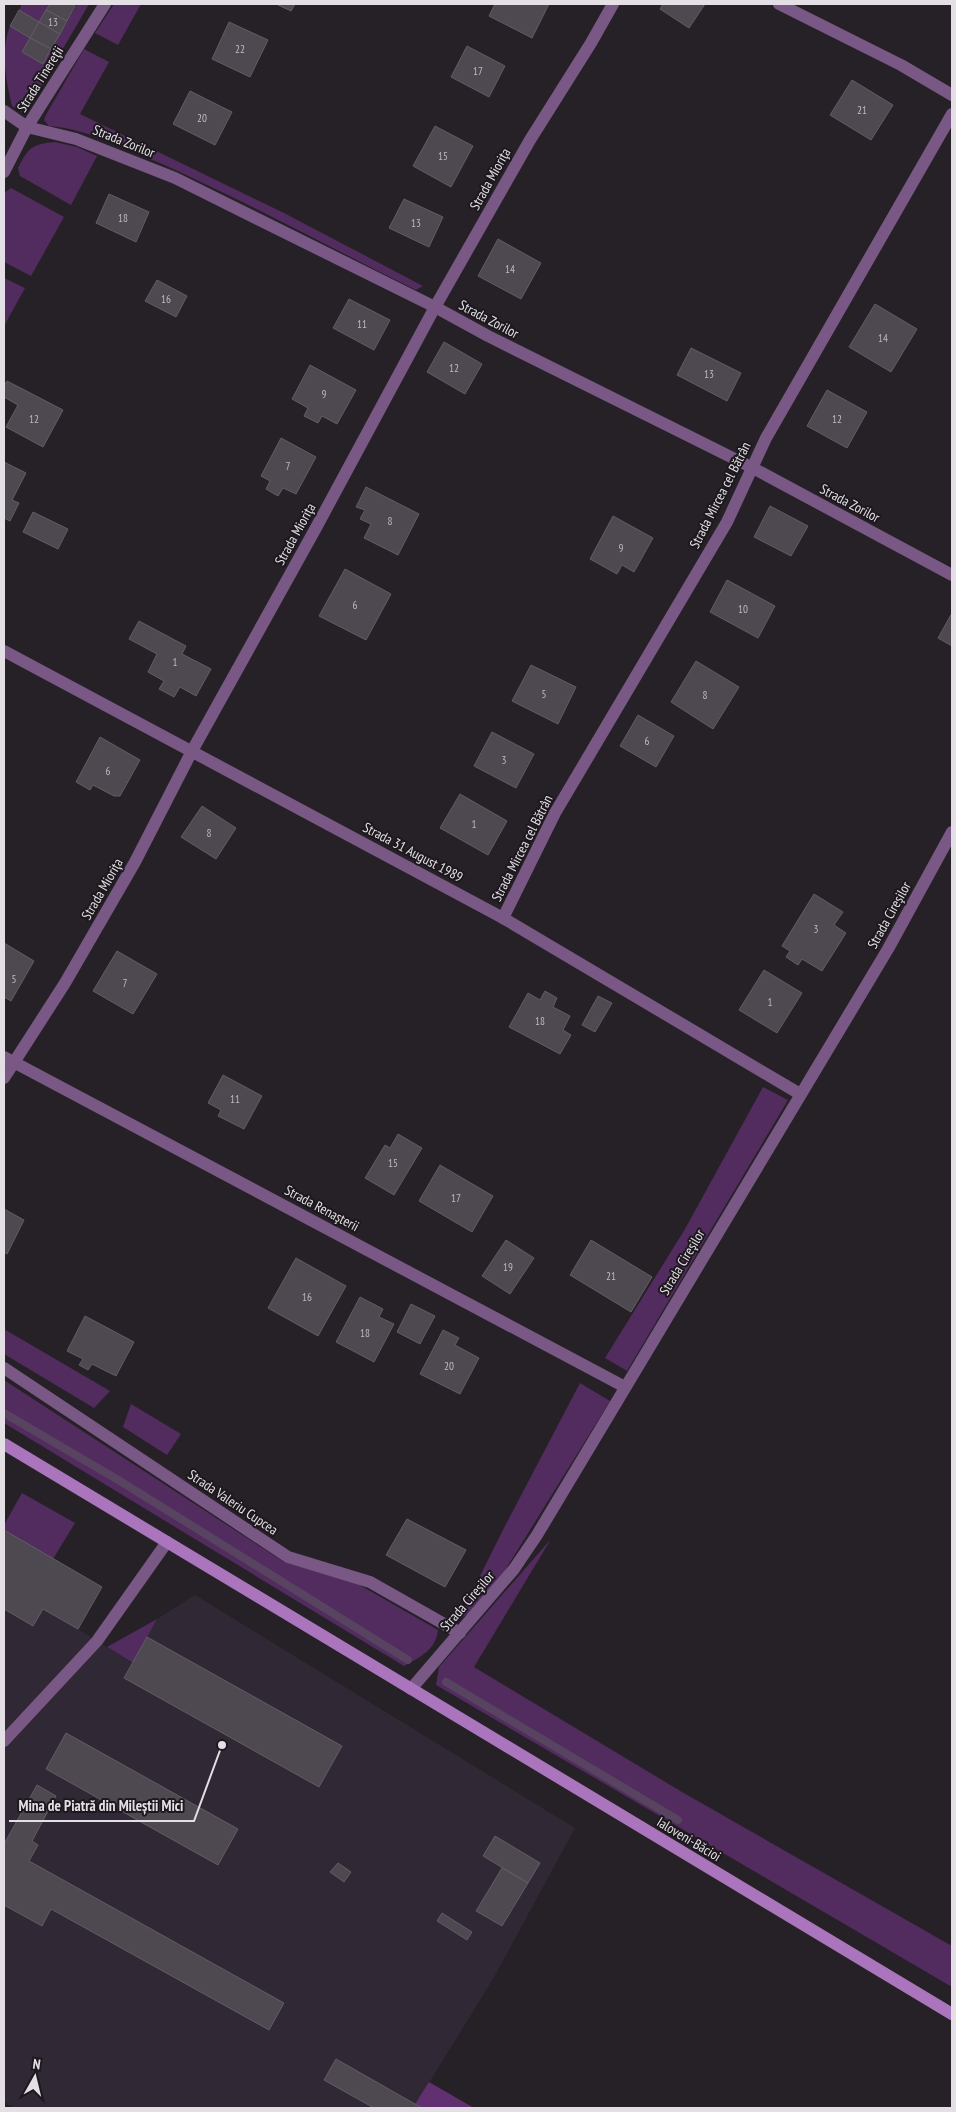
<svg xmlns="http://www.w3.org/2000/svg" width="956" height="2112" viewBox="0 0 956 2112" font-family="'PT Sans Narrow',sans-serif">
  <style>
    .built { fill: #302834 }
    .green { fill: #522b5f }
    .forest { fill: #603070 }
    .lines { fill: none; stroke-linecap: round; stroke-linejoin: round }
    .stream { stroke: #584360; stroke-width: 8 }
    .building { fill: #4e4950; stroke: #625d64 }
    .lane { stroke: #795885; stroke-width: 12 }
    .street { stroke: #795885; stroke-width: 12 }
    .secondary { stroke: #aa75bd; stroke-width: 12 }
    .labels { text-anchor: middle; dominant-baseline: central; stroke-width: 4; stroke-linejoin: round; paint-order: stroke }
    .number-label { font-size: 11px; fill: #bebabf }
    .street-label { font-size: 14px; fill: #e3dfe4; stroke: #1c181e }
    .leader { fill: none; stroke: #e3dfe4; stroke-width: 2 }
    .callout-dot { fill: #e3dfe4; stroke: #1c181e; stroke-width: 2 }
    .callout-label { font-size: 15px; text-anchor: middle; font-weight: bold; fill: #e3dfe4; stroke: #1c181e; stroke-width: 4; stroke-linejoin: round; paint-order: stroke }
  </style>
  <rect width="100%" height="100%" fill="#262127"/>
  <path class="built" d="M 4,1530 L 102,1587 L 78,1629 L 132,1663 L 157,1619 L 195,1595 L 575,1828 L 493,1979 L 416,2104 L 422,2108 L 15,2108 L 4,2102 Z"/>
  <g class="green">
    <path d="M 22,4 L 50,4 L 39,22 L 19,10 Z"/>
    <path d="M 77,4 L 89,4 L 25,114 L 12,106 C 6,79 0,52 10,26 L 30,38 L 22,52 L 43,64 Z"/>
    <path d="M 114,4 L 141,4 L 118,45 L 95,33 Z"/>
    <path d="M 84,49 L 109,62 L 80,114 L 284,213 L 423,286 L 416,290 C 331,248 247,202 160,163 C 124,148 88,129 49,126 L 44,120 L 47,113 Z"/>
    <path d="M 55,142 L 77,147 L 97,156 L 71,205 L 20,176 L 18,168 C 28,148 32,144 55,142 Z"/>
    <path d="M 11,188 L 64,217 L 31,276 L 4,262 L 4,193 Z"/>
    <path d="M 4,278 L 25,288 L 4,326 Z"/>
    <path d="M 763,1087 L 788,1100 L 627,1371 L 605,1358 L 685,1229 Z"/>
    <path d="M 4,1329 L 110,1391 L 94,1408 L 4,1354 Z"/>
    <path d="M 4,1380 L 284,1562 L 358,1584 L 438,1630 C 436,1650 420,1657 404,1666 L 4,1423 Z"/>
    <path d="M 580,1383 L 610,1401 L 504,1572 L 474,1610 L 458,1620 L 505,1526 Z"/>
    <path d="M 131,1404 L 181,1434 L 167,1455 L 123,1427 Z"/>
    <path d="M 22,1493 L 75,1523 L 53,1559 L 4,1530 L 4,1525 Z"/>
    <path d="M 551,1539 L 474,1667 L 682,1792 L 952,1946 L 952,1987 L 436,1685 L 439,1667 Z"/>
    <path d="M 157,1619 L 133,1663 L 107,1647 Z"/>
  </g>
  <path class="forest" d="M 429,2082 L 474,2108 L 422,2108 L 415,2104 Z"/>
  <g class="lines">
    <g class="stream">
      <path d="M 4,1413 L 120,1481 L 408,1660"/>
      <path d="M 446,1682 L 678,1820"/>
    </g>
  </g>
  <g class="building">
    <path d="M 50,4 L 72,4 L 75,6 L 67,21 L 46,10 Z"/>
    <path d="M 276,4 L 295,4 L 291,11 Z"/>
    <path d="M 495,4 L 549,4 L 532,38 L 489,16 Z"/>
    <path d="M 663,4 L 705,4 L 689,28 L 660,9 Z"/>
    <path d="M 19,10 L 39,22 L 30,38 L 10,26 Z"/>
    <path d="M 46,10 L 67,21 L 60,34 L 39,22 Z"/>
    <path d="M 39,22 L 60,34 L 51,49 L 30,38 Z"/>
    <path d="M 229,22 L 268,40 L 250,77 L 212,59 Z"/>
    <path d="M 30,38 L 51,49 L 43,64 L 22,52 Z"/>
    <path d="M 467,46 L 505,66 L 489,97 L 451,77 Z"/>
    <path d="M 852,80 L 893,105 L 871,140 L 830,115 Z"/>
    <path d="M 190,91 L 232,112 L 215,145 L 173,124 Z"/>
    <path d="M 435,126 L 473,146 L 451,187 L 413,166 Z"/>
    <path d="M 109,194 L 149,212 L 136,242 L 96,223 Z"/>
    <path d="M 404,199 L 443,217 L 429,247 L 389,228 Z"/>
    <path d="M 498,239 L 541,263 L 521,299 L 478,276 Z"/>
    <path d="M 157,280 L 187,296 L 176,317 L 145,301 Z"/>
    <path d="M 349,299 L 390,320 L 374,350 L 333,328 Z"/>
    <path d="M 875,304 L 917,329 L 891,372 L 849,347 Z"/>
    <path d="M 444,342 L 482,364 L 465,394 L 427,372 Z"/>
    <path d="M 691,348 L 741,373 L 727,401 L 677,375 Z"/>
    <path d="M 310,365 L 356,390 L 337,424 L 322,416 L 318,423 L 304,416 L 308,408 L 292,399 Z"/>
    <path d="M 7,381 L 63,410 L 43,447 L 6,427 L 18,405 L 4,397 L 4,386 Z"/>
    <path d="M 827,390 L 867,412 L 847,448 L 807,426 Z"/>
    <path d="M 281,438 L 316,457 L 296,494 L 283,488 L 278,496 L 266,489 L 270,481 L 261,476 Z"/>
    <path d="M 4,462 L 26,473 L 12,500 L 19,503 L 10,521 L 4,518 Z"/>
    <path d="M 366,487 L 419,514 L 398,555 L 364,538 L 371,524 L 360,519 L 365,510 L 356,507 Z"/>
    <path d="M 770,506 L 808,526 L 791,556 L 754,537 Z"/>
    <path d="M 33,512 L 68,529 L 58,549 L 23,532 Z"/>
    <path d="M 613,516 L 653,538 L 634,572 L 622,565 L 617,574 L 590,559 Z"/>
    <path d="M 345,569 L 391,594 L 366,640 L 319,616 Z"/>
    <path d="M 727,580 L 775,606 L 758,638 L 710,612 Z"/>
    <path d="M 952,613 L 952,646 L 938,638 Z"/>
    <path d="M 139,621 L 186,646 L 182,654 L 211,669 L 196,696 L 180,687 L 174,697 L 159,689 L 164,681 L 148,672 L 157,654 L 129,639 Z"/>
    <path d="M 696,661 L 739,687 L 713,729 L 671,702 Z"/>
    <path d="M 531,665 L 576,687 L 558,724 L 512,701 Z"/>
    <path d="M 638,715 L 674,736 L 656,767 L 620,746 Z"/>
    <path d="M 492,732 L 534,754 L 516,788 L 474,766 Z"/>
    <path d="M 100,737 L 140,760 L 120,796 L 114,796 L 93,785 L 90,790 L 76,782 Z"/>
    <path d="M 460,794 L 507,821 L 488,855 L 440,828 Z"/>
    <path d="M 202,806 L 236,828 L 216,859 L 181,837 Z"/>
    <path d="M 814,894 L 843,912 L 834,925 L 846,933 L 822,971 L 802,959 L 798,965 L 786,957 L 790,951 L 782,946 Z"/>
    <path d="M 4,943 L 34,961 L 11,1001 L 4,997 Z"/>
    <path d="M 117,951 L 157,974 L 133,1014 L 93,991 Z"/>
    <path d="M 764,970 L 802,993 L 777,1033 L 739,1010 Z"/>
    <path d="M 545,991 L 557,998 L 553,1007 L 570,1016 L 563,1030 L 571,1035 L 560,1054 L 509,1027 L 528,993 L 540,1000 Z"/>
    <path d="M 598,996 L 612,1003 L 595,1032 L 582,1025 Z"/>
    <path d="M 223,1075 L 262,1096 L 244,1129 L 218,1116 L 221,1110 L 208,1103 Z"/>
    <path d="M 398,1134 L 422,1148 L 394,1195 L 365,1178 L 385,1145 L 390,1148 Z"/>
    <path d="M 440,1165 L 493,1196 L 472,1232 L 419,1201 Z"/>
    <path d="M 4,1209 L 24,1220 L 7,1254 L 4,1252 Z"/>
    <path d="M 506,1240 L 534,1258 L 510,1294 L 482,1276 Z"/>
    <path d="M 591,1240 L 652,1277 L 631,1312 L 570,1275 Z"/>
    <path d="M 296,1258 L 346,1286 L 318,1336 L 268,1308 Z"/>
    <path d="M 360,1297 L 383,1309 L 379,1317 L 394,1324 L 374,1362 L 336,1342 Z"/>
    <path d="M 411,1304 L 435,1316 L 420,1344 L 397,1332 Z"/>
    <path d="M 85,1316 L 134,1342 L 116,1376 L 92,1364 L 88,1370 L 79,1365 L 83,1359 L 67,1351 Z"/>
    <path d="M 443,1330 L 459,1338 L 455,1345 L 479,1358 L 460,1394 L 420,1374 Z"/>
    <path d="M 407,1519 L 466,1550 L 445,1587 L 386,1555 Z"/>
    <path d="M 4,1530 L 102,1587 L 78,1629 L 43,1609 L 33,1626 L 4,1609 Z"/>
    <path d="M 147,1637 L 342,1746 L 319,1787 L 124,1678 Z"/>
    <path d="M 66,1733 L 238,1829 L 218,1865 L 46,1769 Z"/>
    <path d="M 37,1785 L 56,1796 L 32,1841 L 38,1845 L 29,1861 L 284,2003 L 269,2030 L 51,1909 L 42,1926 L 4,1905 L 4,1844 Z"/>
    <path d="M 495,1836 L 540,1863 L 528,1883 L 483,1856 Z"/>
    <path d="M 338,1863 L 351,1872 L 344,1882 L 330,1872 Z"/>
    <path d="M 502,1868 L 528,1883 L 502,1926 L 476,1911 Z"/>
    <path d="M 442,1913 L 472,1932 L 467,1940 L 437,1921 Z"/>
    <path d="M 336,2059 L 415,2104 L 422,2108 L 374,2108 L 324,2080 Z"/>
  </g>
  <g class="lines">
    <g class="lane">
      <path d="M 4,1368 L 288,1557 L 370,1582 L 460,1633"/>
      <path d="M 4,1741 L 97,1641 L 167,1542"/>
    </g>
    <g class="street">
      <path d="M 779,4 L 901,65 L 952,95"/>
      <path d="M 4,111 L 27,127 L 76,139 L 175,178 L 435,307 L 488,336 L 751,467 L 952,575"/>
      <path d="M 4,172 L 27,127 L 105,4"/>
      <path d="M 4,651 L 503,918 L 800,1094"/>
      <path d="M 503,918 L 555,813 L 727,522 L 766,438 L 952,114"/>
      <path d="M 4,1057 L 625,1387"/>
      <path d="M 4,1078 L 65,983 L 135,862 L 192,751 L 317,526 L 435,307 L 530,140 L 591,43 L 613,4"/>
      <path d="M 411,1689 L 514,1569 L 537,1535 L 888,949 L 952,832"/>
    </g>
    <path class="secondary" d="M 4,1444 L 952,2014"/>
  </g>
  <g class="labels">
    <g class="number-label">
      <text x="53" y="22">13</text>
      <text x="240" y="49">22</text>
      <text x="478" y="71">17</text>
      <text x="862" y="110">21</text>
      <text x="202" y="118">20</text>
      <text x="443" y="156">15</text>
      <text x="123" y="218">18</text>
      <text x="416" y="223">13</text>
      <text x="510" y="269">14</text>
      <text x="166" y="299">16</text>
      <text x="362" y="324">11</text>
      <text x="883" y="338">14</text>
      <text x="454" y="368">12</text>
      <text x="709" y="374">13</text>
      <text x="324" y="394">9</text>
      <text x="34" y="419">12</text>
      <text x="837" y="419">12</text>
      <text x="288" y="466">7</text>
      <text x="390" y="521">8</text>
      <text x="621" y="548">9</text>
      <text x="355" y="605">6</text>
      <text x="743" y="609">10</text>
      <text x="175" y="662">1</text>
      <text x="544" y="694">5</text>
      <text x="705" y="695">8</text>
      <text x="647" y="741">6</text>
      <text x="504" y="760">3</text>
      <text x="108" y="771">6</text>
      <text x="474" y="824">1</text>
      <text x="209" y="833">8</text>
      <text x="816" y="929">3</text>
      <text x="14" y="979">5</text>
      <text x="125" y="983">7</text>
      <text x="770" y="1002">1</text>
      <text x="540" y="1021">18</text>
      <text x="235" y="1099">11</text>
      <text x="393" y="1163">15</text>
      <text x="456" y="1198">17</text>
      <text x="508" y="1267">19</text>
      <text x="611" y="1276">21</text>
      <text x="307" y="1297">16</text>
      <text x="365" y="1333">18</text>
      <text x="449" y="1366">20</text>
    </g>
    <g class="street-label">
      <text transform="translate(40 79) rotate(-58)">Strada Tinereţii</text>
      <text transform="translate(124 141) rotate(22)">Strada Zorilor</text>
      <text transform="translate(490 179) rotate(-61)">Strada Mioriţa</text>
      <text transform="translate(489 319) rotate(28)">Strada Zorilor</text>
      <text transform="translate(720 495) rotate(-63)">Strada Mircea cel Bătrân</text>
      <text transform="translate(850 503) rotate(28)">Strada Zorilor</text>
      <text transform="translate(295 534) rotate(-61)">Strada Mioriţa</text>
      <text transform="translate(522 848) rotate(-63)">Strada Mircea cel Bătrân</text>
      <text transform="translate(413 852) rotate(28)">Strada 31 August 1989</text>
      <text transform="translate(102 889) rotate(-60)">Strada Mioriţa</text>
      <text transform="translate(889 915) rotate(-61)">Strada Cireşilor</text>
      <text transform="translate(322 1208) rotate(28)">Strada Renaşterii</text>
      <text transform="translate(682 1262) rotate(-59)">Strada Cireşilor</text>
      <text transform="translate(233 1502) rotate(34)">Strada Valeriu Cupcea</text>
      <text transform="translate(467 1601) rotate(-49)">Strada Cireşilor</text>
      <text transform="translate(689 1839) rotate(31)">Ialoveni-Băcioi</text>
    </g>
  </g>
  <path class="leader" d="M222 1745L194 1821H9"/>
  <circle class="callout-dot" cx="222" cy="1745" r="5"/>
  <g class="callout-label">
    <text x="101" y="1811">Mina de Piatră din Mileștii Mici</text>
  </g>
  <rect width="956" height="2112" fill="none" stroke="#e3dfe4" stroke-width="10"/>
  <g transform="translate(35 2077) rotate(8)" stroke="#1c181e" stroke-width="4" paint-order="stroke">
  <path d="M0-4L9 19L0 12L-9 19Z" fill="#e3dfe4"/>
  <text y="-8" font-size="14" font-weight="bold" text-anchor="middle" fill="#e3dfe4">N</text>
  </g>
</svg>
